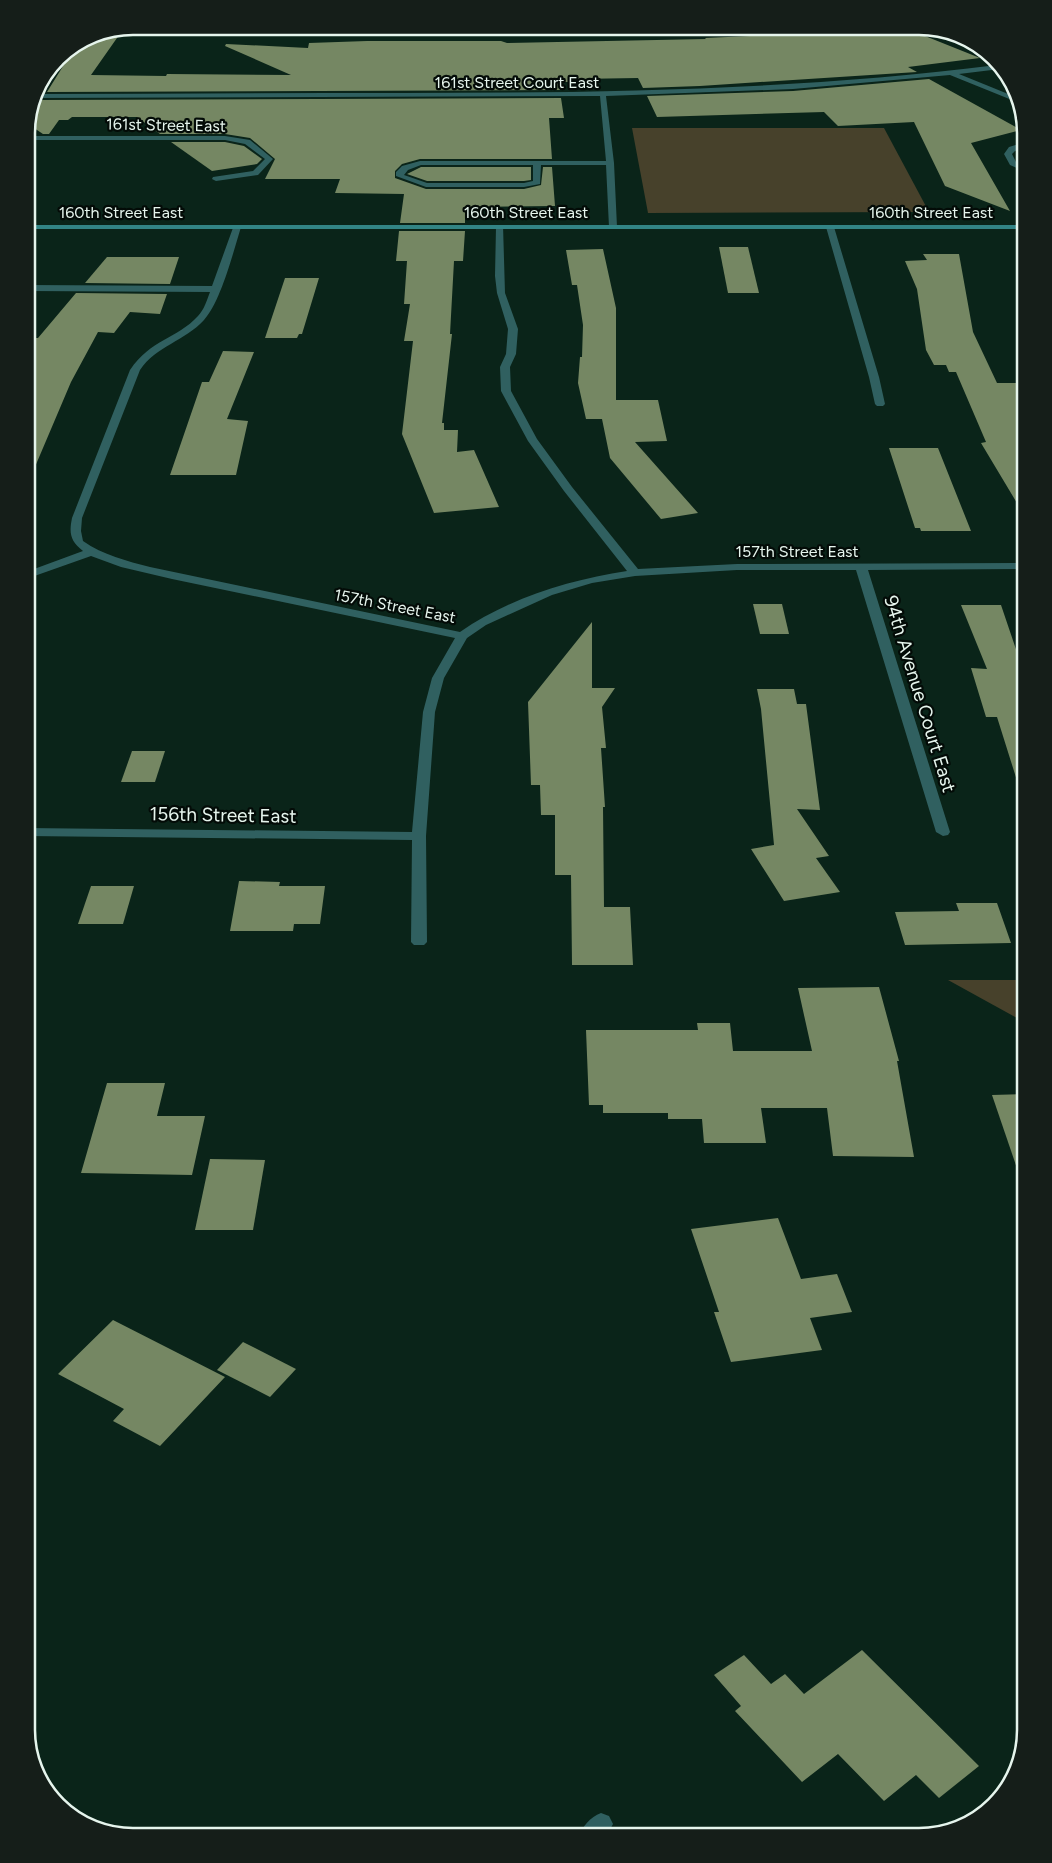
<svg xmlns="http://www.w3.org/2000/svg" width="1052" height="1863" viewBox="0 0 1052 1863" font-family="Figtree,sans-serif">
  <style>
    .green { fill: #47412b }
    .building { fill: #758763 }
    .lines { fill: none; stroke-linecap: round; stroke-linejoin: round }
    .street { fill: #306060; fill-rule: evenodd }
    .secondary { fill: #328485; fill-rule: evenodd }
    .labels { text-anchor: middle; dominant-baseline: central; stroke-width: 4.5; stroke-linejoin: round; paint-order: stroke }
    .far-street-label { font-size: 16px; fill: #e6f5ed; stroke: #030b07 }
    .street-label { font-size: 19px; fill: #e6f5ed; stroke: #030b07 }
    .rim { fill: none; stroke: #e6f5ed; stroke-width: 2.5 }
  </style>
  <rect width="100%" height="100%" fill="#0a2419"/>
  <g class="green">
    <path d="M 632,128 L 884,128 L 929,212 L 648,213 Z"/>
    <path d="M 948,980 L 1026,980 L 1026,1023 Z"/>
  </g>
  <g class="building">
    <path d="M 856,26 L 900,26 L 980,58 L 908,67 L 917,72 L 700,86 L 643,88 L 638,78 L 577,79 L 577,82 L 559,82 L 560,90 L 47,92 L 65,63 L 82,41 L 93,34 L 124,28 L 91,75 L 166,76 L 167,74 L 291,75 L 225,46 L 226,44 L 308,48 L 309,43 L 367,41 L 501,41 L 507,43 L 706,39 L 705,38 L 750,36 Z"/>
    <path d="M 929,79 L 1021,130 L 971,143 L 1010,211 L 945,186 L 914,122 L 838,126 L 824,112 L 657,117 L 647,96 L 793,91 Z"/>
    <path d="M 561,98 L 564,118 L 549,118 L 552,159 L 420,159 L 402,164 L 395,171 L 395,178 L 426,189 L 524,189 L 541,185 L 543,167 L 552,167 L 555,206 L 465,207 L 465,223 L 400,223 L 404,194 L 335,193 L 340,179 L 265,179 L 275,159 L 250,138 L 225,134 L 160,134 L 137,117 L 72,117 L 68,120 L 59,120 L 49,134 L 43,134 L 28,124 L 42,100 Z"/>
    <path d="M 171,142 L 225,142 L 244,146 L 262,159 L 257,164 L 212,171 Z"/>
    <path d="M 421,167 L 531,167 L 531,180 L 524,181 L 427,181 L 407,174 Z"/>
    <path d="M 399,231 L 465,231 L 463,261 L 454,261 L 450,334 L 452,334 L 442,423 L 444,423 L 444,430 L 458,430 L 457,452 L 474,450 L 499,507 L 434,513 L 402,434 L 413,341 L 404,341 L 410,304 L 404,304 L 407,261 L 396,261 Z"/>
    <path d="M 719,247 L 748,247 L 759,293 L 728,293 Z"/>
    <path d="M 603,249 L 616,308 L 616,400 L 658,400 L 667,441 L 635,442 L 698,513 L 661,519 L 610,458 L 602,419 L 586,419 L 578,383 L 580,357 L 582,357 L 583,325 L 577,285 L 572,285 L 566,250 Z"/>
    <path d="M 923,254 L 959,254 L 973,332 L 997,383 L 1026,383 L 1026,518 L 981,443 L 986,442 L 956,372 L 949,372 L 946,365 L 934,365 L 926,350 L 917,289 L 905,261 L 927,260 Z"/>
    <path d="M 107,257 L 179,257 L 170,284 L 85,283 Z"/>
    <path d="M 285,278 L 319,278 L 302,334 L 299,334 L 297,338 L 265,338 Z"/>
    <path d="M 76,293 L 167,294 L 160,314 L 130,312 L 114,333 L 98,332 L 71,382 L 26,488 L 26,338 L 38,338 Z"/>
    <path d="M 223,351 L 254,352 L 227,419 L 248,421 L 236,475 L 170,475 L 202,382 L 209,382 Z"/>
    <path d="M 889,448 L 938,448 L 971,531 L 921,531 L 920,528 L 915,528 Z"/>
    <path d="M 753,604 L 782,604 L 789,634 L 760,634 Z"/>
    <path d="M 961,605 L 1001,605 L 1026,679 L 1026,786 L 1019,787 L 997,717 L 986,717 L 971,668 L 987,669 Z"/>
    <path d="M 592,622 L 592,688 L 615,688 L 602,707 L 606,748 L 601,748 L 605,807 L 603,807 L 604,907 L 630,907 L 633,965 L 572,965 L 571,875 L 555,875 L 555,815 L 541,815 L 540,785 L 531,785 L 528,702 Z"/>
    <path d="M 757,689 L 794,689 L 797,704 L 806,704 L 820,810 L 797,809 L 829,856 L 816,858 L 840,892 L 784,901 L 751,849 L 774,845 L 761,709 Z"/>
    <path d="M 132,751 L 165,751 L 155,782 L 121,782 Z"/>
    <path d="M 239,881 L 280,882 L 279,886 L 325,886 L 320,924 L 294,924 L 293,931 L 230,931 Z"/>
    <path d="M 91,886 L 134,886 L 123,924 L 78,924 Z"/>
    <path d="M 956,903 L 997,903 L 1011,943 L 905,945 L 895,912 L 959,911 Z"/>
    <path d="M 879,987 L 899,1061 L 897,1061 L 914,1157 L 833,1156 L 827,1108 L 761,1108 L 766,1143 L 704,1143 L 702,1119 L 668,1119 L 668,1113 L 603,1113 L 603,1105 L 589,1105 L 586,1030 L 698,1030 L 697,1023 L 730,1023 L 733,1051 L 812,1051 L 798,988 Z"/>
    <path d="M 107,1083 L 165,1083 L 157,1116 L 205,1116 L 192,1175 L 81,1173 Z"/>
    <path d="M 1026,1094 L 1026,1179 L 1021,1180 L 992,1095 Z"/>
    <path d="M 210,1159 L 265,1160 L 253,1230 L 195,1230 Z"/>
    <path d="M 778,1218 L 801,1279 L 837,1274 L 852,1312 L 810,1318 L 822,1350 L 731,1362 L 714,1312 L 719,1312 L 691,1229 Z"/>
    <path d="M 113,1320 L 225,1377 L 160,1446 L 113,1421 L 124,1409 L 58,1374 Z"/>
    <path d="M 243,1342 L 296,1369 L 270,1397 L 217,1370 Z"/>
    <path d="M 862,1650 L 979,1766 L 939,1798 L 916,1775 L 884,1801 L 838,1754 L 802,1782 L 735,1711 L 741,1706 L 714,1675 L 744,1655 L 771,1684 L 785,1674 L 804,1694 Z"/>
  </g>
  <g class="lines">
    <g class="street">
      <path d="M 287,26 L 295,26 L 301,29 L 562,29 L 723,26 L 562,33 L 300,33 Z"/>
      <path d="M 997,65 L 1000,69 L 959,74 L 1018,98 L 1019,103 L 950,75 L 793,89 L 606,96 L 614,163 L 617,227 L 613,229 L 609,227 L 606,165 L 541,165 L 540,184 L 524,187 L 426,187 L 396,176 L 396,172 L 402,166 L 420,161 L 606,161 L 600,96 L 33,98 L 34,94 C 157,94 279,93 402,93 C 601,93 799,90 997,65 ZM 421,165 L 533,165 L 533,181 L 524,183 L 427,183 L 404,175 L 408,170 Z"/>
      <path d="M 26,136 L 225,136 L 250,140 L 273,159 L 258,175 L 216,181 L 212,179 L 213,177 L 253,171 L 265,159 L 245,144 L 225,140 L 26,140 Z"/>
      <path d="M 1026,142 L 1026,147 L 1015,151 L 1012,154 L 1016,162 L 1026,167 L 1026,172 L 1010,165 L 1004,154 L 1009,147 Z"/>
      <path d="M 234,225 L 241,227 C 233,253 221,301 204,320 C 185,341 156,346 140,370 L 82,518 L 81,531 L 83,541 C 103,555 127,561 150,567 L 460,632 C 509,598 569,580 627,571 L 564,491 L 528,441 L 501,391 L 500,367 L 506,354 L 508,329 L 497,293 L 495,276 L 496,227 L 503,225 L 505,293 L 518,329 L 516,354 L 510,367 L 511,391 L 537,439 L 572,487 L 638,569 L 737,564 L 1026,563 L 1026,569 L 868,570 L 950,832 L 948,835 L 943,836 L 936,832 L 856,570 L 737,570 L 635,576 L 592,583 L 552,595 L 486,625 L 467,638 L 444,678 L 435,712 L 426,836 L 427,942 L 424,945 L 414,945 L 411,942 L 412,840 L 26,836 L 26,828 L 412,832 L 423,712 L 432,678 L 455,638 L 172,579 L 121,567 L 91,556 L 26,579 L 26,572 L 83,551 C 70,541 69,533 72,518 L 130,370 C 151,339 177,339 198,316 C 204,310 207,300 210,292 L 26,291 L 26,285 L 212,286 Z"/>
      <path d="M 827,225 L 834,227 L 879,377 L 885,404 L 883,406 L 877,406 L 875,404 L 869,377 L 826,227 Z"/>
      <path d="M 601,1813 L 609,1816 L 613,1824 L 606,1837 L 578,1837 C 583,1826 590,1817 601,1813 Z"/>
    </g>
    <rect class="secondary" x="26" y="225" width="1000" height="4"/>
  </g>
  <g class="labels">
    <g class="far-street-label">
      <text x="517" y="82">161st Street Court East</text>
      <text transform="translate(166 125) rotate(1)">161st Street East</text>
      <text x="121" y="212">160th Street East</text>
      <text x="526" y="212">160th Street East</text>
      <text x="931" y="212">160th Street East</text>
      <text x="797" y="551">157th Street East</text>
      <text transform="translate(395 606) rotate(11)">157th Street East</text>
    </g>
    <g class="street-label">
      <text transform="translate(920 694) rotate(73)">94th Avenue Court East</text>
      <text transform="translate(223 815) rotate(1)">156th Street East</text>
    </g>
  </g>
  <path d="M0 0H1052V1863H0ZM133 35H919A98 98 0 0 1 1017 133V1730A98 98 0 0 1 919 1828H133A98 98 0 0 1 35 1730V133A98 98 0 0 1 133 35Z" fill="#151e19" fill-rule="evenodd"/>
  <path class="rim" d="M133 35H919A98 98 0 0 1 1017 133V1730A98 98 0 0 1 919 1828H133A98 98 0 0 1 35 1730V133A98 98 0 0 1 133 35Z"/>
</svg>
